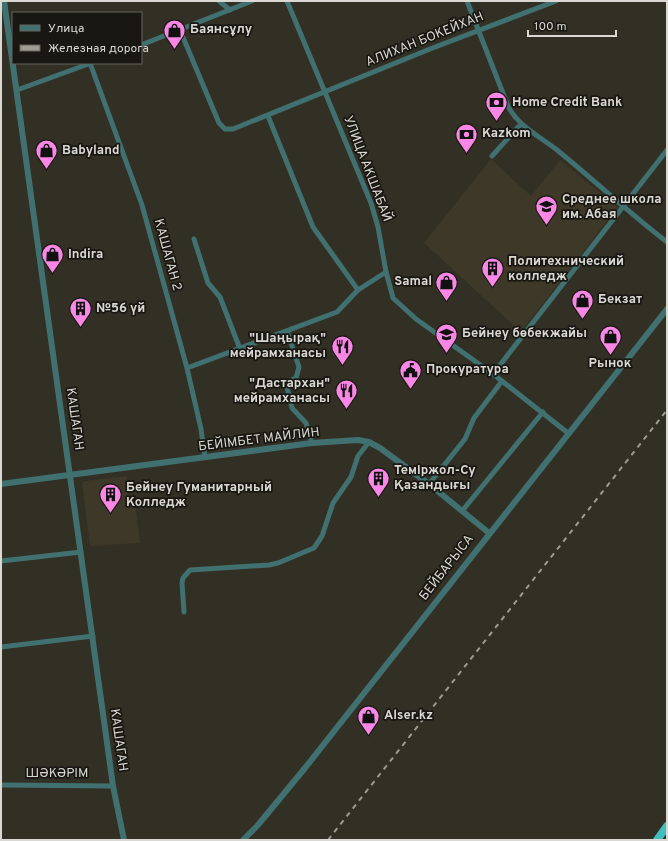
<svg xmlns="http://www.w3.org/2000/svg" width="668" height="841" viewBox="0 0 668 841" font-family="Overpass,sans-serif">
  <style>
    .built { fill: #3d3827 }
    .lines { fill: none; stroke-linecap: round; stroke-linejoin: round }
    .minor { stroke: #417070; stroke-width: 5 }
    .tertiary { stroke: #417070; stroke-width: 6 }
    .trunk { stroke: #41bebe; stroke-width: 8 }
    .rail { stroke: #9e9b93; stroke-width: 2; stroke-dasharray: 5 5; stroke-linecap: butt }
    .labels { text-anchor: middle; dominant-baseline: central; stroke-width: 3.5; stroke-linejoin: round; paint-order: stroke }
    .poi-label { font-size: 13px; font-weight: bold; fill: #dad8d2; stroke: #181712; text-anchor: start }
    .street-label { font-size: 13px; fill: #dad8d2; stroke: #181712 }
  </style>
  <rect width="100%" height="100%" fill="#322f24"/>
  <g class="built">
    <path d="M 491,159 L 531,196 L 560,160 L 618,207 L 521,332 L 424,243 Z"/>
    <path d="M 127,476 L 129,503 L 135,503 L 140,543 L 90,546 L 82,484 L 84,481 Z"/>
  </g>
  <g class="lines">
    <g class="minor">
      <path d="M 219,1 L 230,10"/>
      <path d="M 287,1 L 371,203 L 378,227 L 386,272 L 393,298 L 416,319 L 493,374 L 568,433"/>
      <path d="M 467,1 L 508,106 C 518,126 539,136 557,150 C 594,180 629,213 667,242"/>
      <path d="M 180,30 L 219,123 L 225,129 L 233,129 L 430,49 L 556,1"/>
      <path d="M 141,45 L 252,1"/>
      <path d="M 90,63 L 142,205 L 187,368 L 201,429 L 205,457"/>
      <path d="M 17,90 L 91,63"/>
      <path d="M 268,116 L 313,227 L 358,290"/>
      <path d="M 492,156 L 521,124"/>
      <path d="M 194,239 L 208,283 L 220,297 L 240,349"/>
      <path d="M 287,331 L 299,367 L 296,378 L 286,383 L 292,408 L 306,423 L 312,443"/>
      <path d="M 187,368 L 337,312 L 358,290 L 386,272"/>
      <path d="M 493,374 L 667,150"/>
      <path d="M 429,484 L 465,439 L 474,418 L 502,381"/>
      <path d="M 462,511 L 543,412"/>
      <path d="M 1,561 L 81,552"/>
      <path d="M 184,612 L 182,583 L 183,578 L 190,570 L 269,565 L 278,563 L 314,548 L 322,536 L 333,503 L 351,477 L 358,456 L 369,442"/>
      <path d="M 1,647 L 93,636"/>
      <path d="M 1,785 L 113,786"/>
    </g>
    <g class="tertiary">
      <path d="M 4,1 L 113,786 L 124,840"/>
      <path d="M 1,484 L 312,443 L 358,440 L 369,442 L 380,448 L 429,484 L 489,533"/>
      <path d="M 243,840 L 258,825 L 305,768 L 667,309"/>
    </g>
    <path class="trunk" d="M 657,840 L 667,826"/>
    <path class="rail" d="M 328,840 L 667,410"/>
  </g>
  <defs>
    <symbol id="shop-pin" viewBox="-11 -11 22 30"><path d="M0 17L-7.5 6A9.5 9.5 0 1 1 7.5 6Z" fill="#fa87e6" stroke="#181712"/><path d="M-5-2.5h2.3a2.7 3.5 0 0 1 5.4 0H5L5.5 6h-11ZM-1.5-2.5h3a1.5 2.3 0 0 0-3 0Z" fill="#111"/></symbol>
    <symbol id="bank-pin" viewBox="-11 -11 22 30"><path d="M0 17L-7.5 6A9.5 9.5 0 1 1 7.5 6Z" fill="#fa87e6" stroke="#181712"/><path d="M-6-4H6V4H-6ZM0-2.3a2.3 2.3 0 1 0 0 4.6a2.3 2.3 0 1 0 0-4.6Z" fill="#111"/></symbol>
    <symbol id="school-pin" viewBox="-11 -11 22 30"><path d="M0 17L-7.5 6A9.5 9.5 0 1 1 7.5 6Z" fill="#fa87e6" stroke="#181712"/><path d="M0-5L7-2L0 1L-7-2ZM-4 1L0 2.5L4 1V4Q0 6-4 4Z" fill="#111"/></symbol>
    <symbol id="building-pin" viewBox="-11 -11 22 30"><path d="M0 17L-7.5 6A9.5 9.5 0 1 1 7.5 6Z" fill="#fa87e6" stroke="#181712"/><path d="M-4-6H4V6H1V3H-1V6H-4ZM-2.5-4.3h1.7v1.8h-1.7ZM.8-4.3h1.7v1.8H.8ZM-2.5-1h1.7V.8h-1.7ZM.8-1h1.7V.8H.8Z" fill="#111"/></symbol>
    <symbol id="restaurant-pin" viewBox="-11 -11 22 30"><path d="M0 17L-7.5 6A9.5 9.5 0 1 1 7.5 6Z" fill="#fa87e6" stroke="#181712"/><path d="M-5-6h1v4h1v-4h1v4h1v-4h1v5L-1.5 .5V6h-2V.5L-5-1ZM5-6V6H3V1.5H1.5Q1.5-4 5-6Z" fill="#111"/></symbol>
    <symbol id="civic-pin" viewBox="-11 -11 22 30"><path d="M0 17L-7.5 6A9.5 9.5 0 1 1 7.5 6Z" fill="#fa87e6" stroke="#181712"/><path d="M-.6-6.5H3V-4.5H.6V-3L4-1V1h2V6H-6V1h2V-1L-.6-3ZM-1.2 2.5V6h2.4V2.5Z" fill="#111"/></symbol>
  </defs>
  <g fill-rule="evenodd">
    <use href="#shop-pin" x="162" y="18" width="25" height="34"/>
    <use href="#bank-pin" x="484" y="90" width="25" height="34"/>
    <use href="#bank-pin" x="454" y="122" width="25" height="34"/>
    <use href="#shop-pin" x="34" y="138" width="25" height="34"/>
    <use href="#school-pin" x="534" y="194" width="25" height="34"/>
    <use href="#shop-pin" x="40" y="242" width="25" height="34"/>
    <use href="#building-pin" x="480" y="256" width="25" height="34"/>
    <use href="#shop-pin" x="434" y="270" width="25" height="34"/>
    <use href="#shop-pin" x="570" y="288" width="25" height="34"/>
    <use href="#building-pin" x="68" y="296" width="25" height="34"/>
    <use href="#school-pin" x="434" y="322" width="25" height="34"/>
    <use href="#shop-pin" x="598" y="324" width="25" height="34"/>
    <use href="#restaurant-pin" x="330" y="334" width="25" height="34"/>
    <use href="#civic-pin" x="398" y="358" width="25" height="34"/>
    <use href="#restaurant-pin" x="334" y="378" width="25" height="34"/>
    <use href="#building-pin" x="366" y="466" width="25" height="34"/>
    <use href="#building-pin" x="98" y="482" width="25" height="34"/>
    <use href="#shop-pin" x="356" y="704" width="25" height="34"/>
  </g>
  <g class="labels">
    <g class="poi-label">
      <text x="190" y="30">Баянсұлу</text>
      <text x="512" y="103">Home Credit Bank</text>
      <text x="482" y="134">Kazkom</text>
      <text x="62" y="151">Babyland</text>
      <text x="562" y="200">Среднее школа<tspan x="562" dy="15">им. Абая</tspan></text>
      <text x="68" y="255">Indira</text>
      <text x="508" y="262">Политехнический<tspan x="508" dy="15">колледж</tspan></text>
      <text x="432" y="282" text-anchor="end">Samal</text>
      <text x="598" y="300">Бекзат</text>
      <text x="96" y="309">№56 үй</text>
      <text x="462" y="334">Бейнеу бөбекжайы</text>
      <text x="326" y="339" text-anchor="end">"Шаңырақ"<tspan x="326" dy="15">мейрамханасы</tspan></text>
      <text x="610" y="364" text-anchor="middle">Рынок</text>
      <text x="426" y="370">Прокуратура</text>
      <text x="330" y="384" text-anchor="end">"Дастархан"<tspan x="330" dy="15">мейрамханасы</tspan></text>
      <text x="394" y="471">Теміржол-Су<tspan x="394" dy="15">Қазандығы</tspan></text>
      <text x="126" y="488">Бейнеу Гуманитарный<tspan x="126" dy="15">Колледж</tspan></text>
      <text x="384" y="716">Alser.kz</text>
    </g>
    <g class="street-label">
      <text transform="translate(425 40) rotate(-22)">АЛИХАН БОКЕЙХАН</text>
      <text transform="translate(367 169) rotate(69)">УЛИЦА АКШАБАЙ</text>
      <text transform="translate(167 255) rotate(75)">КАШАГАН 2</text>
      <text transform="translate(74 419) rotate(82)">КАШАГАН</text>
      <text transform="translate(259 440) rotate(-7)">БЕЙІМБЕТ МАЙЛИН</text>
      <text transform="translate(447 568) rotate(-52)">БЕЙБАРЫСА</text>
      <text transform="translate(118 740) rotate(82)">КАШАГАН</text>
      <text x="57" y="774">ШӘКӘРІМ</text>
    </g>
  </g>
  <rect width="668" height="841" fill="none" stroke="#dad8d2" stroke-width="4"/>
  <rect x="12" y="12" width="130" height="52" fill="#181712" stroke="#66645f"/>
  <rect x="20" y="25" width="20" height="6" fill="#417070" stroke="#66645f"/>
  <text x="48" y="32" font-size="12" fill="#dad8d2">Улица</text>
  <rect x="20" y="45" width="20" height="6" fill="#9e9b93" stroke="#66645f"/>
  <text x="48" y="52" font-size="12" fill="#dad8d2">Железная дорога</text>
  <path d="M528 30v6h88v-6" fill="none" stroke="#dad8d2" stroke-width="2"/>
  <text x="534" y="30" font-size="12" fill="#dad8d2" stroke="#181712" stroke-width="3" paint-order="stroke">100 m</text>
</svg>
